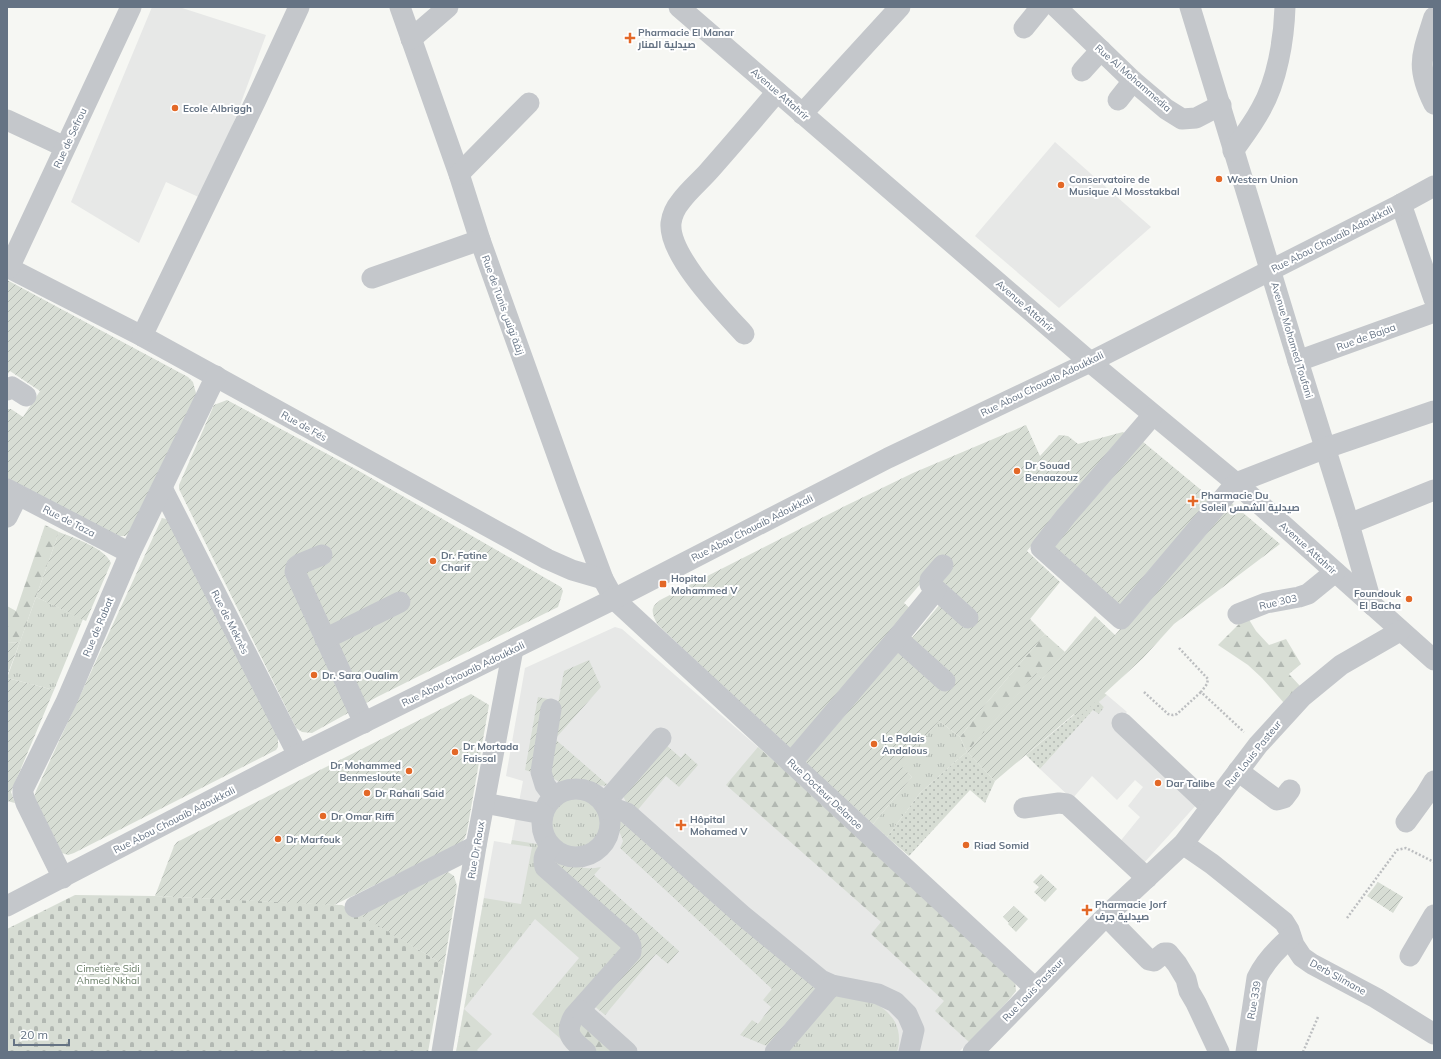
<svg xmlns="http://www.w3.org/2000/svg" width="1441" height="1059" viewBox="0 0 1441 1059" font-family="Mulish,Cairo,sans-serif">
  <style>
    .built { fill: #e7e8e7 }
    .grass { fill: url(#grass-tufts) }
    .forest { fill: url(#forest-firs) }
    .cemetery { fill: url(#cemetery-stones) }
    .park { fill: url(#park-dots) }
    .garden { fill: url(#garden-furrows) }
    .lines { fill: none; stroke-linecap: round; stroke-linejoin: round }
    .path { stroke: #bcbec0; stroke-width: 2.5; stroke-dasharray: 2 2; stroke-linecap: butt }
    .minor { stroke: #c4c7cb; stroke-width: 21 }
    .poi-dot { fill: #e36827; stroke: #fff; stroke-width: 1.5 }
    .labels { text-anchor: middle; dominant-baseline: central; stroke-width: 4; stroke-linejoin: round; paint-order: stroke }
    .poi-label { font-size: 10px; font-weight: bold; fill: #657384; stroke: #fff; text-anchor: start }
    .street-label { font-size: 10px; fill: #657384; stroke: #fff }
    .park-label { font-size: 10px; fill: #667b64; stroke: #fff }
  </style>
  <defs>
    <pattern id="grass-tufts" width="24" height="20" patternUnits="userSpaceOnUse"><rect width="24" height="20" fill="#d7ddd4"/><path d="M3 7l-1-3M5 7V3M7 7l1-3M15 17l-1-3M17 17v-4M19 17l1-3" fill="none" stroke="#b2b8b2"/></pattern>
    <pattern id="forest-firs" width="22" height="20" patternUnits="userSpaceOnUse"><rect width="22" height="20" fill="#d7ddd4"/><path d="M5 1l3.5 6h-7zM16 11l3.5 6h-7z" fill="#b2b8b2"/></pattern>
    <pattern id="cemetery-stones" width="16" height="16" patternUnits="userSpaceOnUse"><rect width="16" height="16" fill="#d7ddd4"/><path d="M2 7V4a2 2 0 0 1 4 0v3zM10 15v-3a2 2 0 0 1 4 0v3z" fill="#b2b8b2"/></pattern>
    <pattern id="park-dots" width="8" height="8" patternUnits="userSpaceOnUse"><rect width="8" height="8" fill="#d7ddd4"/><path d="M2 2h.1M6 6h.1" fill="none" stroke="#b2b8b2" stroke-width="1.8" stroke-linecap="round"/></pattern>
    <pattern id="garden-furrows" width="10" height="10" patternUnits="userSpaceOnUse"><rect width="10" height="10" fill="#d7ddd4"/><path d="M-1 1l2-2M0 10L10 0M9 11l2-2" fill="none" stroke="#b2b8b2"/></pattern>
  </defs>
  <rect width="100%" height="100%" fill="#f6f7f3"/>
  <g class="built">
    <path d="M 152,7 L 179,7 L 266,35 L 205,200 L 166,182 L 139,243 L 71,202 Z"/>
    <path d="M 1055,142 L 1151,227 L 1059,308 L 975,236 Z"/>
    <path d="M 615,627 L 622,629 L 827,807 L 1016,991 L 1007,1002 L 959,1052 L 456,1052 L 494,841 L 511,844 L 523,781 L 506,776 L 525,668 Z"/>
    <path d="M 1107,695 L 1127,712 L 1114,725 L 1198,803 L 1142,865 L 1118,844 L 1140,817 L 1128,806 L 1143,787 L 1135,780 L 1117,800 L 1092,776 L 1072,799 L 1040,769 L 1094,709 L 1099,713 L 1104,707 L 1099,702 Z"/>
  </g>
  <g class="grass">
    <path d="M 36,597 L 83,619 L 54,690 L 7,678 Z"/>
    <path d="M 939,721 L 960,737 L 967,752 L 957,760 L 920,793 L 887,837 L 873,824 L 912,777 L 900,766 Z"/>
    <circle cx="576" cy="822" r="30"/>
    <path d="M 512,840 L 537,844 L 539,846 L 624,945 L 570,1047 L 532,1014 L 579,958 L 535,919 L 464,1009 L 484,898 L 521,904 L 532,847 L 511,844 Z"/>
    <path d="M 836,993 C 859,998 882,1000 895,1022 C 900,1032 900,1042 897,1052 L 784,1052 Z"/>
  </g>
  <g class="forest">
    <path d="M 45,525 L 59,532 L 20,642 L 7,643 L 7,606 L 16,611 Z"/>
    <path d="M 1248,618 L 1256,631 L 1269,645 L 1286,639 L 1301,664 L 1289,674 L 1300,686 L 1284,703 L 1262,678 L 1248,665 L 1218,645 L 1240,623 Z"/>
    <path d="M 1045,634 L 1065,652 L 1042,679 L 1036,674 L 967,752 L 960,737 L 984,706 Z"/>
    <path d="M 758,747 L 827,807 L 1015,982 L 1016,991 L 1007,1002 L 969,1042 L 935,1011 L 944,1001 L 871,934 L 881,922 L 726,785 Z"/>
    <path d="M 464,1009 L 492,1034 L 477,1050 L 479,1052 L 456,1052 Z"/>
    <path d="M 578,1018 L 622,1052 L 589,1052 L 572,1025 Z"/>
  </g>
  <path class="cemetery" d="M 75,895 L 155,896 L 342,905 L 363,916 L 444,965 L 428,1052 L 7,1052 L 7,929 Z"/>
  <g class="park">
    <path d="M 1104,693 L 1107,695 L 1099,702 L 1104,707 L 1099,714 L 1093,710 L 1040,769 L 1026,755 L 1075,714 L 1078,717 Z"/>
    <path d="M 967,752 L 995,781 L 985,803 L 970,790 L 909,856 L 887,837 L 920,793 L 957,760 Z"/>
  </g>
  <g class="garden">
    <path d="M 7,280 L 188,377 L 193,382 L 197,397 L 130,533 L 125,536 L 117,536 L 7,480 L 7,409 L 11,409 L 23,417 L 40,391 L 10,371 L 7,375 Z"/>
    <path d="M 227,400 L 359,471 L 561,587 L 563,591 L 558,607 L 377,697 L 312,733 L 302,732 L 296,728 L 179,489 L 179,485 L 214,405 Z"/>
    <path d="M 1026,425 L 1040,456 L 1059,435 L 1068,436 L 1078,444 L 1123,432 L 1128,436 L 1070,499 L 1027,551 L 1060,582 L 1030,619 L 1045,634 L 984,706 L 960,737 L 939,721 L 901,766 L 912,777 L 873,824 L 801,760 L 899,643 L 907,644 L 940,604 L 935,580 L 941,560 L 904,603 L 913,611 L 794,753 L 776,737 L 657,624 C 651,611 650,607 662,599 L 845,506 L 913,473 Z"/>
    <path d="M 1142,441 L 1212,499 L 1121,609 L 1053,547 Z"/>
    <path d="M 1229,501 L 1280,544 L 1174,624 L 1143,658 L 1078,718 L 1074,714 L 995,781 L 967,752 L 1036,673 L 1042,679 L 1095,616 L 1115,635 Z"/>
    <path d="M 162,518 L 170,520 L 278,737 L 278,747 L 276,750 L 74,853 L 68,855 L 62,853 L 34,797 L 36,791 Z"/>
    <path d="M 59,532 C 74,538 105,548 111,563 L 86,621 L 36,597 Z"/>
    <path d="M 20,642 L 7,676 L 7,643 Z"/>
    <path d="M 589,660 L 601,687 L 555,739 L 609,786 C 596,785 565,787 556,780 C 550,777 549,770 547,764 L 564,671 Z"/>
    <path d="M 7,678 L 54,690 L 11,792 L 15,803 L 7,801 Z"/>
    <path d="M 471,694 L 489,705 L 467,831 L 465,838 L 461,843 L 334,905 L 155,896 L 174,846 L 177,842 Z"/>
    <path d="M 538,697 L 548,699 L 535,773 L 525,770 Z"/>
    <path d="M 665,744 L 681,758 L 685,753 L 698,765 L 679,787 L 666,776 L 636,812 L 626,802 L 622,794 Z"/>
    <path d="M 612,812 L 821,985 L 769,1046 L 764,1045 L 740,1035 L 752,1020 L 758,1024 L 771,1007 L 763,1000 L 772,989 L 620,848 L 623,841 Z"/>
    <path d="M 555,853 C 571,865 581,871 601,867 L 594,875 L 679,951 L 668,964 L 656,954 L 605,1015 L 593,1005 L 639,952 L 546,857 Z"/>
    <path d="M 448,872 L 454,876 L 457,886 L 444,965 L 360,915 Z"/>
    <path d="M 1041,874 L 1057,889 L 1045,902 L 1034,892 L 1039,887 L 1033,882 Z"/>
    <path d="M 1378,882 L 1403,897 L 1393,913 L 1367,896 Z"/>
    <path d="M 1014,906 L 1028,919 L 1016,932 L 1008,924 L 1009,923 L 1003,917 Z"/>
  </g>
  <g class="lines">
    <g class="path">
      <path d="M 1179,648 L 1208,679 L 1207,684 L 1201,692 L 1244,732"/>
      <path d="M 1144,692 L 1168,714 L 1173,715 L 1177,714 L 1201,692"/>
      <path d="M 1347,918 L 1397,850 L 1406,848 L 1434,862"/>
      <path d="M 1303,1052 L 1318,1017"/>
    </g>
    <g class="minor">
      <path d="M 400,7 L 459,174 L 480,240 L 569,488 L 603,579 L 614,599 L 1035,988"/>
      <path d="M 679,7 L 1090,362 L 1236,483 L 1434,660"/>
      <path d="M 1056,7 L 1133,81 L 1166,109 L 1182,119 L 1196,118 L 1221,105"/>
      <path d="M 1190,7 L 1298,361 L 1349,524 L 1372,605"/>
      <path d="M 1434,17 C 1422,55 1415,66 1434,104"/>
      <path d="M 1024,28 L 1041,7"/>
      <path d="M 411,39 L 448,7"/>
      <path d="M 1082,71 L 1101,50"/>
      <path d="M 1118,100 L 1133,81"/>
      <path d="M 802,114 L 900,7"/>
      <path d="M 7,120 L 65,147"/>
      <path d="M 1233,151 C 1243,137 1253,124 1261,109 C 1277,81 1284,40 1285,7"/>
      <path d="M 459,174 L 529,103"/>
      <path d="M 1401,204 L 1434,299"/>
      <path d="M 7,267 L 142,336 L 547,559 L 572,570 L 603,579"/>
      <path d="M 9,268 L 131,7"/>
      <path d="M 372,278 L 480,240"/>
      <path d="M 744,334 C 723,311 668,255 671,223 C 672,215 676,207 681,201 C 689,190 699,182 708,172 C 731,146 754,119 777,92"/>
      <path d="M 142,336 L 256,100 L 299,7"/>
      <path d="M 1298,361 L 1434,312"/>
      <path d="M 7,390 L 12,387 L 26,396"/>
      <path d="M 1153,415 L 1066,516 L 1041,548 L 1121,619 L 1236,483 L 1326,448 L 1434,411"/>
      <path d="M 162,488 L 298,755"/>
      <path d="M 7,489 L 130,553"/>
      <path d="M 7,517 L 18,495"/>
      <path d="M 1349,524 L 1434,490"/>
      <path d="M 322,555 L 300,564 L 296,567 L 295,572 L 364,723"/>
      <path d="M 943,565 L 930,580 L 930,584 L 968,618"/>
      <path d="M 1238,614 L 1266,603 L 1299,597 L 1308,594 L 1335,572"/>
      <path d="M 897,638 L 945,681"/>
      <path d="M 325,639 L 400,602"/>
      <path d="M 551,709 L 541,772 L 545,785 L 554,797"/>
      <path d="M 1122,723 L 1211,807"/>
      <path d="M 791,763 L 897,638 L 936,590"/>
      <path d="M 1238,771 L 1277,800 L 1284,798 L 1290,790"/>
      <circle cx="576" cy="823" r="34"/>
      <path d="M 484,803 L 543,814"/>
      <path d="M 604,804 L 661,738"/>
      <path d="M 1024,808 L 1059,803 L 1067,804 L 1147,878"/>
      <path d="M 607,809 L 616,809 L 627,813 L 742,915 L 821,980 L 832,985 L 878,994 L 895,1002 L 907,1014 L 914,1030 L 909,1052"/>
      <path d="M 1406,822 L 1425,796 L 1434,781"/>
      <path d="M 1183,844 L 1212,864 L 1284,922 L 1289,930 L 1294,945 L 1302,957 L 1312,964 L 1376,998 L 1434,1034"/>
      <path d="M 551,846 C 546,853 542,857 545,867 L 629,941 L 631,946 L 631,952 L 574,1016 C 563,1034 573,1041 586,1052"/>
      <path d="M 63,878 L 26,803 L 23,794 L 23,789 L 66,702 L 130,553 L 216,376"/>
      <path d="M 7,906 L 298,755 L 614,599 L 888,458 L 1090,362 L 1401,204 L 1434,186"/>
      <path d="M 355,907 L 476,846"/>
      <path d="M 1106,916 L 1149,960 L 1154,961 L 1164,953 L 1168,953 L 1177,964 L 1186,979 L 1189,991 L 1196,1003 L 1219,1052"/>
      <path d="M 1410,956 L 1434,915"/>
      <path d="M 580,1010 L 627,1052"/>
      <path d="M 442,1052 L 476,846 L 513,649"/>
      <path d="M 775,1052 L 832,985"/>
      <path d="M 973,1052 L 1106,916 L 1183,844 L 1258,745 L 1302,697 L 1341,665 L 1400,631"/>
      <path d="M 1246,1052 L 1257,978 C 1265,961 1277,949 1291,937"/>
    </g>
  </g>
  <g class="poi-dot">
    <path d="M628 32h4v4h4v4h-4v4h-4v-4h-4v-4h4z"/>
    <circle cx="175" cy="108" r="4"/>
    <circle cx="1219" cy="179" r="4"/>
    <circle cx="1061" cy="185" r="4"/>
    <circle cx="1017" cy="471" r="4"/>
    <path d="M1191 495h4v4h4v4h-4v4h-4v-4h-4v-4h4z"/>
    <circle cx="433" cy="561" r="4"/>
    <rect x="659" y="580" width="8" height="8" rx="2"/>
    <circle cx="1409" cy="599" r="4"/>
    <circle cx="314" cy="675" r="4"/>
    <circle cx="874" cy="744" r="4"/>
    <circle cx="455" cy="752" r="4"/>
    <circle cx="409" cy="771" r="4"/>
    <circle cx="1158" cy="783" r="4"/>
    <circle cx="367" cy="793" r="4"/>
    <circle cx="323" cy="816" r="4"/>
    <path d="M679 819h4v4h4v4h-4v4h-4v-4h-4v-4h4z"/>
    <circle cx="278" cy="839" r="4"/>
    <circle cx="966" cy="845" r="4"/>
    <path d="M1085 904h4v4h4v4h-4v4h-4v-4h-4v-4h4z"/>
  </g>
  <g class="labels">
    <g class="poi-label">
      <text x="638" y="32">Pharmacie El Manar<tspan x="638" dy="12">صيدلية المنار</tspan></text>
      <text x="183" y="108">Ecole Albriggh</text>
      <text x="1069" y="179">Conservatoire de<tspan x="1069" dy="12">Musique Al Mosstakbal</tspan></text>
      <text x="1227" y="179">Western Union</text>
      <text x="1025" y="465">Dr Souad<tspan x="1025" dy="12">Benaazouz</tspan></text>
      <text x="1201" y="495">Pharmacie Du<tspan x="1201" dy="12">Soleil صيدلية الشمس</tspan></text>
      <text x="441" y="555">Dr. Fatine<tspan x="441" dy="12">Charif</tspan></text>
      <text x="671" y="578">Hopital<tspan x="671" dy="12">Mohammed V</tspan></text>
      <text x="1401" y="593" text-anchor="end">Foundouk<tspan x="1401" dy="12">El Bacha</tspan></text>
      <text x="322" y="675">Dr. Sara Oualim</text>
      <text x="882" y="738">Le Palais<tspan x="882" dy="12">Andalous</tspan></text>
      <text x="463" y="746">Dr Mortada<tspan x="463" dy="12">Faissal</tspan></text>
      <text x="401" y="765" text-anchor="end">Dr Mohammed<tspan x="401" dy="12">Benmesloute</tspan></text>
      <text x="1166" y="783">Dar Talibe</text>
      <text x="375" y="793">Dr Rahali Said</text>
      <text x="331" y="816">Dr Omar Riffi</text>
      <text x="690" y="819">Hôpital<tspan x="690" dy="12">Mohamed V</tspan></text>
      <text x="286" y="839">Dr Marfouk</text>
      <text x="974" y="845">Riad Somid</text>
      <text x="1095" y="904">Pharmacie Jorf<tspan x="1095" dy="12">صيدلية جرف</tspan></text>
    </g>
    <g class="street-label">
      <text transform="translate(1133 78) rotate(41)">Rue Al Mohammedia</text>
      <text transform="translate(780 94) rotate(41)">Avenue Attahrir</text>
      <text transform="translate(70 138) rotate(-65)">Rue de Sefrou</text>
      <text transform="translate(1332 239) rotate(-27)">Rue Abou Chouaib Adoukkali</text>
      <text transform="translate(503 305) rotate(70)">Rue de Tunis زنقة تونس</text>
      <text transform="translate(1025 306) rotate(41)">Avenue Attahrir</text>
      <text transform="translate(1366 337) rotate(-20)">Rue de Bajaa</text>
      <text transform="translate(1292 340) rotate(73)">Avenue Mohamed Toufani</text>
      <text transform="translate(1042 384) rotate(-26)">Rue Abou Chouaib Adoukkali</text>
      <text transform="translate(304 426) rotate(29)">Rue de Fés</text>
      <text transform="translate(69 521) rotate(27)">Rue de Taza</text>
      <text transform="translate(752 528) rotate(-27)">Rue Abou Chouaib Adoukkali</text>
      <text transform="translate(1308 548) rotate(42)">Avenue Attahrir</text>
      <text transform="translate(1278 602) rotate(-13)">Rue 303</text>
      <text transform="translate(230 622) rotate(63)">Rue de Meknès</text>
      <text transform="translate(98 627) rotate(-67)">Rue de Rabat</text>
      <text transform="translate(463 674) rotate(-26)">Rue Abou Chouaib Adoukkali</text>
      <text transform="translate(1253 754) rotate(-51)">Rue Louis Pasteur</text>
      <text transform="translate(825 794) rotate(43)">Rue Docteur Delanoe</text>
      <text transform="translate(174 820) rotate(-27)">Rue Abou Chouaib Adoukkali</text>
      <text transform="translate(476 850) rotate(-80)">Rue Dr Roux</text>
      <text transform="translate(1338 977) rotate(29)">Derb Slimane</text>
      <text transform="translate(1033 990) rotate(-46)">Rue Louis Pasteur</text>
      <text transform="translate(1254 1000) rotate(-80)">Rue 339</text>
    </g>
    <g class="park-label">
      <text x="108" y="968">Cimetière Sidi<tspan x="108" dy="12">Ahmed Nkhal</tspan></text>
    </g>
  </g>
  <rect width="1441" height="1059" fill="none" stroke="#657384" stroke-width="16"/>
  <path d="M14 1039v6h55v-6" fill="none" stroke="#657384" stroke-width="2"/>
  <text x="20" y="1039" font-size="12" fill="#657384" stroke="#ffffff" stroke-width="3" paint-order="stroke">20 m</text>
</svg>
